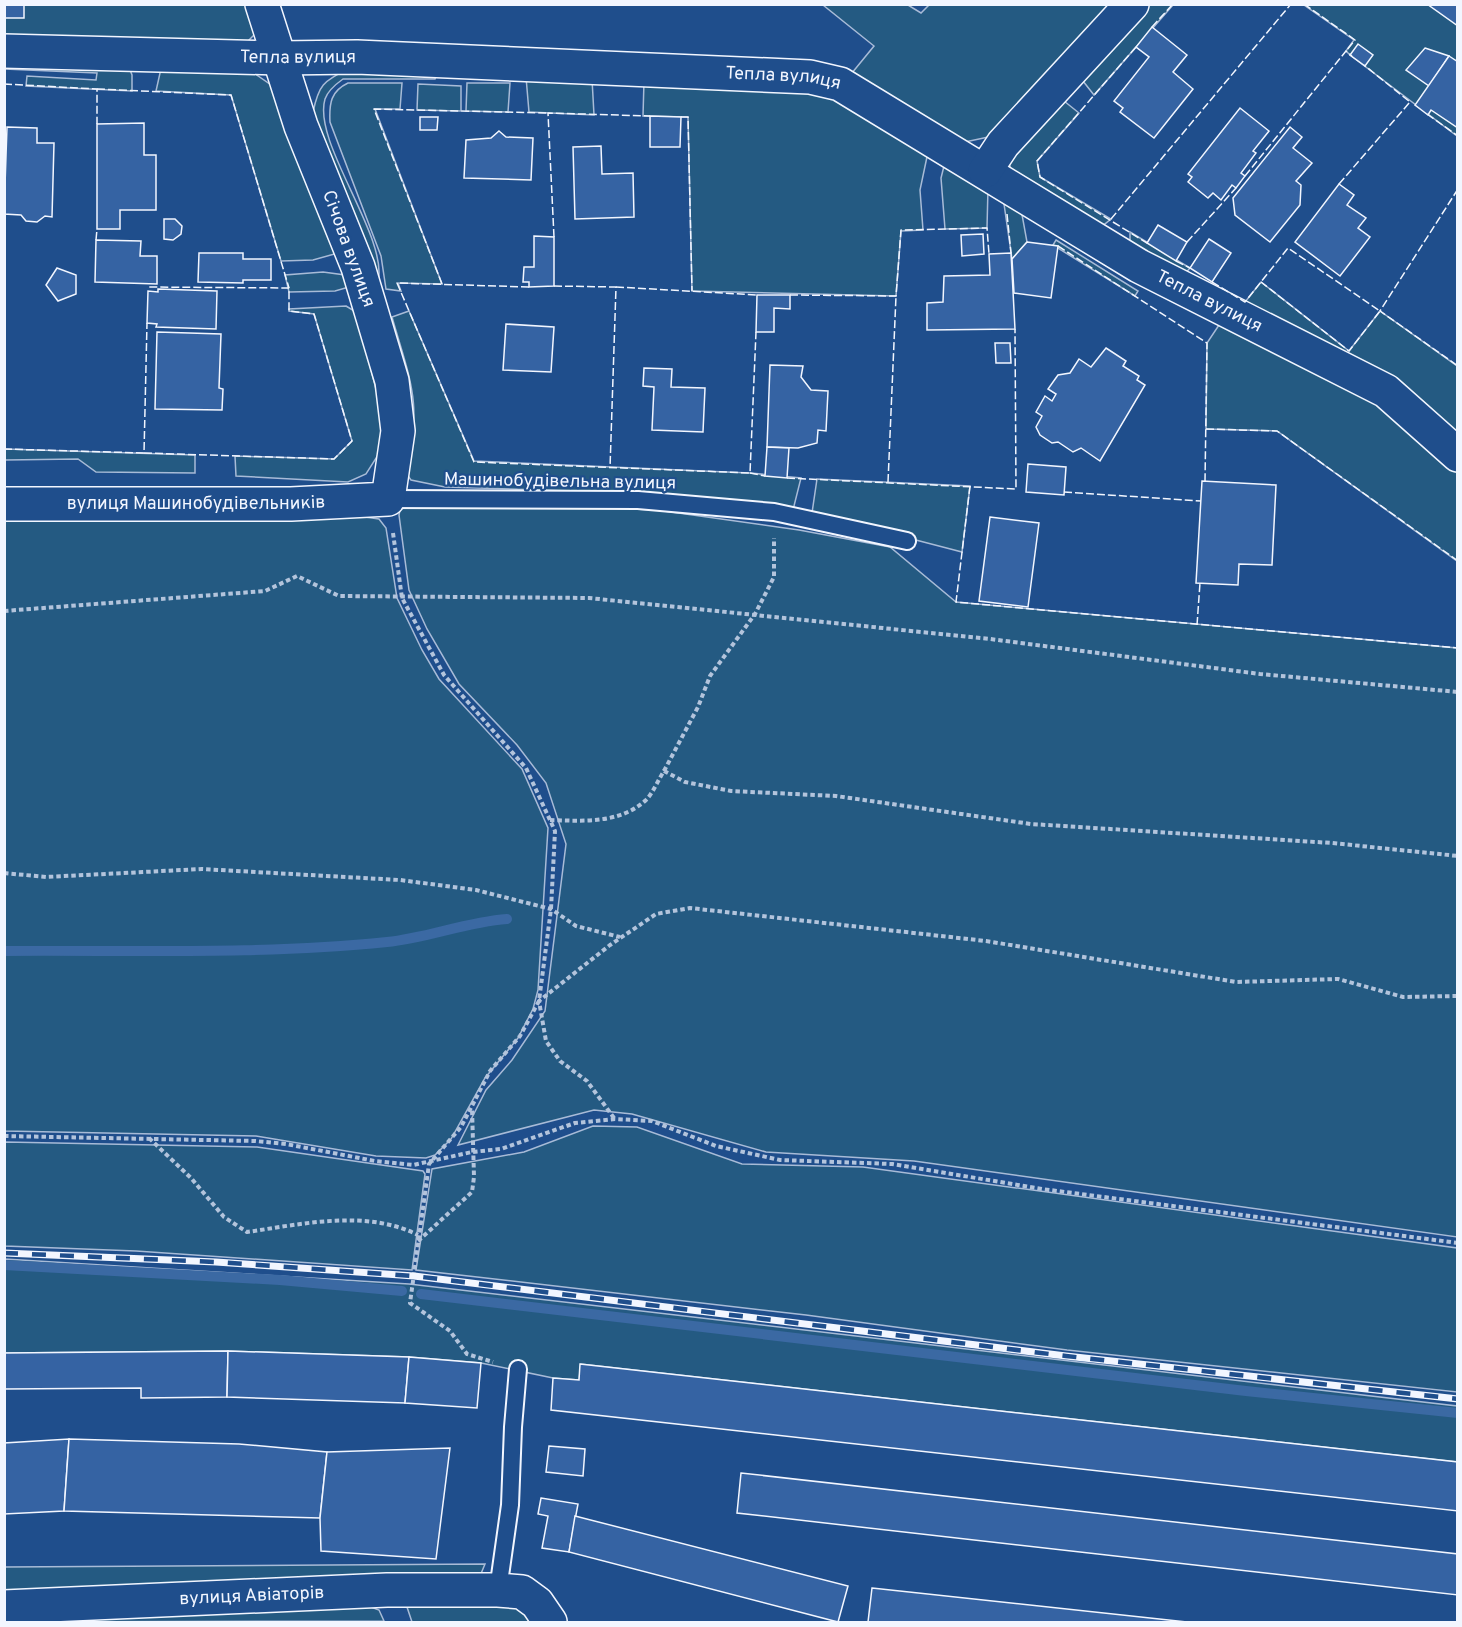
<svg xmlns="http://www.w3.org/2000/svg" width="1462" height="1627" viewBox="0 0 1462 1627" font-family="Overpass,sans-serif">
  <style>
    .green { fill: #245a82; stroke: #a8bbd7; stroke-width: 1.5 }
    .lines { fill: none; stroke-linecap: round; stroke-linejoin: round }
    .stream { stroke: #3b69a3; stroke-width: 10 }
    .building { fill: #3563a3; stroke: #f2f6ff; stroke-width: 1.5 }
    .lane-casing { stroke: #f2f6ff; stroke-width: 20 }
    .street-casing { stroke: #f2f6ff; stroke-width: 36 }
    .path { stroke: #b3c4dc; stroke-width: 4; stroke-dasharray: 4.5 3; stroke-linecap: butt }
    .lane { stroke: #1f4e8c; stroke-width: 16 }
    .street { stroke: #1f4e8c; stroke-width: 33 }
    .rail-casing { stroke: #f2f6ff; stroke-width: 7 }
    .rail { stroke: #1f4e8c; stroke-width: 4.5; stroke-dasharray: 14; stroke-linecap: butt }
    .fence { stroke: #f2f6ff; stroke-width: 1.5; stroke-dasharray: 8 3; stroke-linecap: butt }
    .labels { text-anchor: middle; dominant-baseline: central; stroke-width: 4.5; stroke-linejoin: round; paint-order: stroke }
    .street-label { font-size: 18px; fill: #f2f6ff; stroke: #1f4e8c }
  </style>
  <rect width="100%" height="100%" fill="#1f4e8c"/>
  <g class="green">
    <path d="M 930,4 L 1123,5 L 993,136 L 965,142 L 847,79 L 874,46 L 823,5 L 908,5 L 921,13 Z"/>
    <path d="M 4,5 L 253,5 L 257,32 L 244,45 L 5,40 Z"/>
    <path d="M 1146,5 L 1173,5 L 1094,95 L 1079,76 Z"/>
    <path d="M 1304,5 L 1457,5 L 1457,136 L 1350,55 L 1346,51 L 1354,40 Z"/>
    <path d="M 5,60 L 127,62 L 132,75 L 132,91 L 26,86 L 27,76 L 96,80 L 97,73 L 5,69 Z"/>
    <path d="M 162,64 L 248,69 L 274,87 L 338,253 L 313,260 L 281,261 L 231,95 L 156,91 Z"/>
    <path d="M 348,69 L 436,74 L 435,79 L 343,79 C 336,84 328,90 325,99 C 312,143 389,237 378,282 L 313,112 C 319,84 323,82 348,69 Z"/>
    <path d="M 526,77 L 592,79 L 594,115 L 529,112 Z"/>
    <path d="M 644,81 L 818,91 L 848,104 L 928,152 L 920,190 L 923,230 L 901,231 L 896,296 L 692,291 L 688,117 L 643,116 Z"/>
    <path d="M 348,83 L 402,83 L 400,109 L 375,109 L 442,284 L 398,283 L 401,291 L 386,289 L 381,256 L 330,122 C 329,103 331,91 348,83 Z"/>
    <path d="M 467,83 L 510,83 L 508,112 L 466,111 Z"/>
    <path d="M 418,84 L 461,86 L 461,111 L 417,110 Z"/>
    <path d="M 1064,101 L 1079,113 L 1037,161 L 1040,177 L 1111,219 L 1101,227 L 1011,170 L 1007,156 Z"/>
    <path d="M 945,162 L 988,188 L 987,228 L 945,229 L 941,178 Z"/>
    <path d="M 1003,197 L 1021,209 L 1027,242 L 1012,259 Z"/>
    <path d="M 1130,232 L 1190,268 L 1183,276 L 1130,245 Z"/>
    <path d="M 1056,240 L 1138,291 L 1135,296 L 1053,245 Z"/>
    <path d="M 323,272 L 345,275 L 349,287 L 335,291 L 289,292 L 285,275 Z"/>
    <path d="M 1261,282 L 1349,351 L 1380,311 L 1457,366 L 1457,444 L 1245,302 Z"/>
    <path d="M 346,306 L 356,312 L 383,416 L 380,452 L 366,474 L 348,482 L 236,476 L 235,456 L 334,459 L 352,441 L 314,314 L 289,311 L 289,309 Z"/>
    <path d="M 409,311 L 474,461 L 750,473 L 801,478 L 793,510 L 643,493 L 445,487 L 411,480 L 403,469 C 426,410 408,374 392,317 Z"/>
    <path d="M 1223,319 L 1378,398 L 1457,468 L 1457,561 L 1277,431 L 1206,429 L 1207,343 Z"/>
    <path d="M 5,449 L 195,455 L 195,473 L 96,472 L 78,459 L 5,460 Z"/>
    <path d="M 817,479 L 970,486 L 962,552 L 812,513 Z"/>
    <path d="M 401,505 L 537,505 L 657,510 L 799,530 L 890,547 L 956,602 L 1457,648 L 1457,1237 L 914,1161 L 766,1152 L 632,1114 L 594,1110 L 458,1145 L 486,1090 L 512,1060 L 545,1011 L 566,844 L 546,783 L 517,745 L 459,684 L 427,629 L 409,590 L 399,515 Z"/>
    <path d="M 365,517 L 379,519 L 386,528 L 397,598 L 422,650 L 439,679 L 522,769 L 548,828 L 538,990 L 533,1009 L 518,1038 L 485,1078 L 451,1139 L 435,1155 L 426,1158 L 376,1156 L 256,1136 L 5,1131 L 4,518 Z"/>
    <path d="M 593,1126 L 637,1127 L 742,1164 L 863,1167 L 1457,1248 L 1457,1392 L 1067,1350 L 806,1315 L 416,1270 L 432,1169 L 524,1152 Z"/>
    <path d="M 5,1142 L 257,1147 L 423,1171 L 425,1174 L 412,1270 L 136,1251 L 5,1246 Z"/>
    <path d="M 5,1259 L 409,1284 L 1457,1406 L 1457,1462 L 581,1364 L 579,1380 L 553,1378 L 481,1363 L 409,1357 L 228,1351 L 5,1353 Z"/>
    <path d="M 485,1564 L 480,1576 L 5,1595 L 4,1567 Z"/>
    <path d="M 516,1603 L 538,1622 L 412,1622 L 407,1607 L 409,1604 Z"/>
    <path d="M 371,1607 L 379,1610 L 384,1621 L 5,1622 Z"/>
  </g>
  <g class="lines">
    <g class="stream">
      <path d="M 4,951 C 131,950 261,955 387,942 C 427,938 466,922 507,919"/>
      <path d="M 4,1265 L 280,1280 L 402,1291"/>
      <path d="M 421,1294 L 1246,1391 L 1458,1413"/>
    </g>
  </g>
  <g class="building">
    <rect x="4" y="4" width="20" height="14"/>
    <path d="M 1427,4 L 1458,4 L 1458,26 Z"/>
    <path d="M 1152,27 L 1187,55 L 1173,72 L 1193,89 L 1154,138 L 1120,112 L 1123,108 L 1114,101 L 1149,57 L 1136,47 Z"/>
    <path d="M 1358,44 L 1373,55 L 1365,66 L 1350,55 Z"/>
    <path d="M 1425,48 L 1449,56 L 1429,86 L 1406,70 Z"/>
    <path d="M 1449,56 L 1458,62 L 1458,128 L 1431,110 L 1428,115 L 1415,105 Z"/>
    <path d="M 1240,108 L 1269,131 L 1253,151 L 1256,153 L 1241,173 L 1245,176 L 1236,188 L 1232,185 L 1221,200 L 1213,193 L 1208,198 L 1188,182 L 1192,177 L 1188,174 Z"/>
    <path d="M 650,116 L 681,117 L 680,147 L 650,147 Z"/>
    <path d="M 420,117 L 438,117 L 437,130 L 420,130 Z"/>
    <path d="M 144,123 L 144,155 L 156,155 L 156,210 L 120,210 L 120,229 L 97,229 L 97,124 Z"/>
    <path d="M 7,127 L 37,128 L 37,143 L 54,143 L 52,217 L 45,216 L 37,222 L 26,221 L 21,215 L 4,214 Z"/>
    <path d="M 1290,127 L 1302,137 L 1293,148 L 1312,163 L 1296,181 L 1301,185 L 1300,205 L 1270,242 L 1235,215 L 1233,198 Z"/>
    <path d="M 499,131 L 506,137 L 533,138 L 531,180 L 464,178 L 466,140 L 491,138 Z"/>
    <path d="M 601,146 L 602,174 L 633,173 L 634,217 L 575,219 L 573,147 Z"/>
    <path d="M 1339,184 L 1354,195 L 1347,205 L 1366,218 L 1358,228 L 1370,237 L 1340,276 L 1295,242 Z"/>
    <path d="M 164,219 L 175,219 L 182,226 L 181,234 L 173,240 L 164,239 Z"/>
    <path d="M 1158,225 L 1187,242 L 1176,261 L 1147,243 Z"/>
    <path d="M 983,234 L 984,254 L 962,256 L 961,235 Z"/>
    <path d="M 534,236 L 554,237 L 554,286 L 529,287 L 529,282 L 523,282 L 524,267 L 534,267 Z"/>
    <path d="M 1209,239 L 1231,253 L 1212,282 L 1190,268 Z"/>
    <path d="M 96,240 L 141,241 L 140,256 L 157,256 L 157,284 L 95,282 Z"/>
    <path d="M 1027,242 L 1058,246 L 1051,298 L 1014,293 L 1012,259 Z"/>
    <path d="M 199,253 L 243,253 L 243,259 L 271,259 L 271,280 L 243,280 L 243,283 L 198,282 Z"/>
    <path d="M 1011,253 L 1015,329 L 927,330 L 927,303 L 943,302 L 944,276 L 990,275 L 989,254 Z"/>
    <path d="M 57,268 L 76,275 L 76,294 L 58,301 L 46,285 Z"/>
    <path d="M 158,289 L 217,291 L 216,329 L 156,327 L 157,324 L 147,323 L 148,291 L 158,292 Z"/>
    <path d="M 757,295 L 790,295 L 790,309 L 774,308 L 774,332 L 756,332 Z"/>
    <path d="M 506,324 L 554,327 L 551,372 L 503,370 Z"/>
    <path d="M 157,332 L 221,334 L 219,388 L 223,389 L 222,410 L 155,409 Z"/>
    <path d="M 995,343 L 1010,343 L 1011,363 L 996,363 Z"/>
    <path d="M 1106,348 L 1126,361 L 1123,366 L 1139,376 L 1137,380 L 1145,385 L 1100,461 L 1081,448 L 1073,452 L 1058,442 L 1052,443 L 1040,435 L 1036,427 L 1042,416 L 1036,412 L 1045,396 L 1052,401 L 1056,394 L 1048,389 L 1058,375 L 1070,373 L 1079,359 L 1091,367 Z"/>
    <path d="M 770,365 L 803,366 L 801,377 L 811,390 L 828,391 L 826,431 L 818,430 L 817,443 L 798,448 L 767,447 Z"/>
    <path d="M 644,368 L 672,369 L 671,387 L 705,388 L 703,432 L 652,430 L 654,387 L 643,386 Z"/>
    <path d="M 767,447 L 789,448 L 787,478 L 765,476 Z"/>
    <path d="M 1028,464 L 1066,467 L 1064,495 L 1026,492 Z"/>
    <path d="M 1202,481 L 1276,485 L 1272,565 L 1239,564 L 1238,585 L 1196,583 Z"/>
    <path d="M 990,517 L 1039,523 L 1028,607 L 979,601 Z"/>
    <path d="M 228,1351 L 227,1397 L 141,1398 L 141,1388 L 4,1389 L 4,1353 Z"/>
    <path d="M 228,1351 L 409,1357 L 405,1403 L 227,1397 Z"/>
    <path d="M 409,1357 L 481,1363 L 477,1408 L 405,1403 Z"/>
    <path d="M 580,1364 L 1458,1462 L 1458,1511 L 551,1410 L 553,1378 L 579,1380 Z"/>
    <path d="M 69,1439 L 64,1511 L 4,1514 L 4,1443 Z"/>
    <path d="M 69,1439 L 239,1444 L 327,1452 L 320,1518 L 64,1511 Z"/>
    <path d="M 549,1446 L 585,1449 L 583,1476 L 546,1472 Z"/>
    <path d="M 450,1448 L 436,1559 L 321,1551 L 320,1518 L 327,1452 Z"/>
    <path d="M 741,1473 L 1458,1554 L 1458,1595 L 737,1513 Z"/>
    <path d="M 541,1498 L 578,1504 L 569,1552 L 542,1548 L 548,1516 L 538,1514 Z"/>
    <path d="M 575,1516 L 848,1586 L 838,1622 L 569,1552 Z"/>
    <path d="M 872,1588 L 1187,1622 L 868,1622 Z"/>
  </g>
  <g class="lines">
    <defs>
      <g id="lane">
        <path d="M 388,499 L 638,500 L 774,512 L 907,541"/>
        <path d="M 498,1590 L 510,1505 L 513,1427 L 518,1369"/>
      </g>
      <g id="street">
        <path id="s1" d="M 4,51 L 279,58 L 357,57 L 810,77 L 840,84 L 1139,266 L 1386,391 L 1458,455"/>
        <path d="M 985,171 L 1003,144 L 1132,4"/>
        <path id="s2" d="M 4,504 L 291,504 L 388,499 L 398,431 L 392,381 L 358,267 L 301,126 L 262,4"/>
        <path id="s3" d="M 4,1607 L 387,1590 L 498,1590 L 522,1592 L 537,1603 L 550,1622"/>
      </g>
    </defs>
    <use href="#lane" class="lane-casing"/>
    <use href="#street" class="street-casing"/>
    <g class="path">
      <path d="M 393,533 L 402,598 L 444,675 L 526,768 L 555,831 L 551,909 L 539,1001 L 520,1036 L 490,1071 L 461,1127 L 429,1164 L 410,1303 L 450,1331 L 467,1354 L 493,1362"/>
      <path d="M 4,611 L 265,591 L 297,576 L 339,596 L 589,598 L 990,639 L 1260,674 L 1458,692"/>
      <path d="M 664,771 L 698,707 L 710,676 L 755,614 L 774,577 L 774,538"/>
      <path d="M 550,820 C 583,821 620,824 646,800 C 653,793 658,780 664,771 L 685,782 L 731,791 L 836,796 L 1031,824 L 1332,843 L 1458,856"/>
      <path d="M 4,873 L 46,877 L 202,869 L 400,880 L 476,890 L 551,909 L 576,926 L 620,937"/>
      <path d="M 614,1118 L 587,1081 L 560,1061 L 546,1041 L 539,1001 L 610,945 L 656,914 L 690,908 L 986,941 L 1236,982 L 1338,979 L 1403,997 L 1458,996"/>
      <path d="M 4,1136 L 255,1141 L 286,1144 L 375,1161 L 413,1165 L 472,1152 L 501,1149 L 575,1123 L 615,1119 L 652,1121 L 716,1146 L 780,1160 L 892,1164 L 1042,1189 L 1458,1243"/>
      <path d="M 149,1138 L 191,1178 L 224,1217 L 247,1232 C 303,1224 366,1209 418,1235"/>
      <path d="M 418,1241 L 472,1192 L 474,1177 L 472,1108"/>
    </g>
    <use href="#lane" class="lane"/>
    <use href="#street" class="street"/>
    <defs>
      <path id="rail" d="M 4,1253 L 216,1262 L 414,1276 L 1066,1356 L 1458,1399"/>
    </defs>
    <use href="#rail" class="rail-casing"/>
    <use href="#rail" class="rail"/>
    <g class="fence">
      <path d="M 1304,4 L 1355,40 L 1346,51"/>
      <path d="M 1152,27 L 1173,4"/>
      <path d="M 1136,47 L 1037,161 L 1040,177 L 1147,243"/>
      <path d="M 4,84 L 97,89 L 97,124"/>
      <path d="M 97,89 L 231,95 L 289,288"/>
      <path d="M 1427,114 L 1458,136"/>
      <path d="M 681,117 L 688,117 L 692,291"/>
      <path d="M 1245,176 L 1346,51 L 1352,56"/>
      <path d="M 1339,184 L 1410,102 L 1364,65"/>
      <path d="M 1458,189 L 1380,311 L 1458,366"/>
      <path d="M 1007,214 L 1011,253"/>
      <path d="M 1111,219 L 1291,4"/>
      <path d="M 554,237 L 548,113 L 650,116"/>
      <path d="M 96,240 L 97,229"/>
      <path d="M 1187,242 L 1236,188"/>
      <path d="M 1058,246 L 1207,343 L 1205,482"/>
      <path d="M 1176,261 L 1190,268"/>
      <path d="M 1212,282 L 1245,302 L 1288,248 L 1380,311 L 1349,351 L 1261,282"/>
      <path d="M 442,284 L 374,109 L 548,113"/>
      <path d="M 554,286 L 616,287 L 610,468"/>
      <path d="M 529,287 L 397,283 L 474,462 L 750,473 L 756,332"/>
      <path d="M 616,287 L 757,295"/>
      <path d="M 790,295 L 896,296 L 901,230 L 987,228 L 989,254"/>
      <path d="M 1206,429 L 1277,431 L 1458,561"/>
      <path d="M 4,449 L 144,453 L 147,323"/>
      <path d="M 144,453 L 334,459 L 352,441 L 314,314 L 289,311 L 289,288 L 148,287"/>
      <path d="M 750,473 L 765,476"/>
      <path d="M 787,478 L 1016,489 L 1015,329"/>
      <path d="M 888,482 L 896,296"/>
      <path d="M 970,486 L 956,602 L 1458,648"/>
      <path d="M 1064,492 L 1201,501"/>
      <path d="M 1197,625 L 1200,583"/>
    </g>
  </g>
  <g class="labels">
    <g class="street-label">
      <text stroke="none"><textPath href="#s1" startOffset="294">Тепла вулиця</textPath></text>
      <text stroke="none"><textPath href="#s1" startOffset="780">Тепла вулиця</textPath></text>
      <text transform="translate(348 249) rotate(70)">Січова вулиця</text>
      <text stroke="none"><textPath href="#s1" startOffset="1266">Тепла вулиця</textPath></text>
      <text transform="translate(560 482) rotate(1)">Машинобудівельна вулиця</text>
      <text stroke="none"><textPath href="#s2" startOffset="192">вулиця Машинобудівельників</textPath></text>
      <text stroke="none"><textPath href="#s3" startOffset="248">вулиця Авіаторів</textPath></text>
    </g>
  </g>
  <rect width="1462" height="1627" fill="none" stroke="#f2f6ff" stroke-width="12"/>
</svg>
